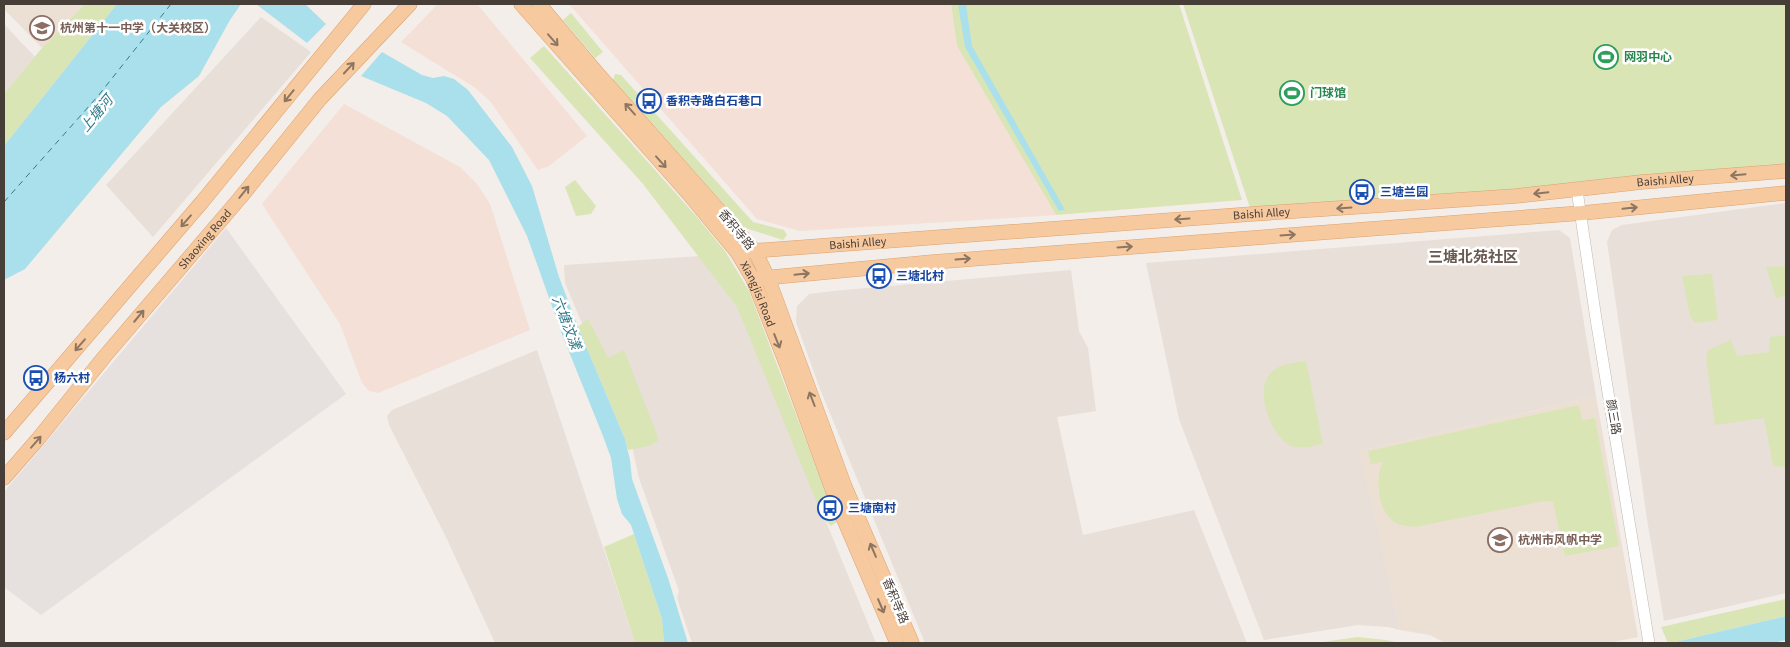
<svg xmlns="http://www.w3.org/2000/svg" width="1790" height="647" viewBox="0 0 1790 647" font-family="'Source Sans 3','Noto Sans SC',sans-serif">
  <style>
    .residential { fill: #e7dfd8 }
    .commercial { fill: #f4e0d6 }
    .industrial { fill: #e6e0de }
    .education { fill: #ece0d4 }
    .green { fill: #dae5b5 }
    .water { fill: #aae0eb }
    .lines { fill: none; stroke-linecap: round; stroke-linejoin: round }
    .ferry { stroke: #307b8d; stroke-width: 1; stroke-dasharray: 6 5; stroke-linecap: butt }
    .minor-casing { stroke: #c1b7b0; stroke-width: 12 }
    .major-casing { stroke: #dca26f; stroke-width: 15 }
    .minor { stroke: #fff; stroke-width: 11 }
    .major { stroke: #f7c99f; stroke-width: 14 }
    .oneway { stroke: #8d7661 }
    .labels { text-anchor: middle; dominant-baseline: central; stroke-width: 5; stroke-linejoin: round; paint-order: stroke }
    .education-label { font-size: 12px; font-weight: bold; fill: #785e54; stroke: #fff; text-anchor: start }
    .leisure-label { font-size: 12px; font-weight: bold; fill: #27864d; stroke: #fff; text-anchor: start }
    .transit-label { font-size: 12px; font-weight: bold; fill: #164399; stroke: #fff; text-anchor: start }
    .street-label { font-size: 12px; fill: #473e38; stroke: #fff }
    .water-label { font-size: 14px; font-style: italic; fill: #307b8d; stroke: #fff }
    .quarter-label { font-size: 15px; font-weight: bold; fill: #695950; stroke: #fff }
  </style>
  <rect width="100%" height="100%" fill="#f3eee9"/>
  <g class="residential">
    <path d="M 261,17 L 311,52 L 153,237 L 106,185 Z"/>
    <path d="M 4,24 L 35,57 L 4,94 Z"/>
    <path d="M 1786,203 L 1786,593 L 1664,621 L 1647,519 L 1607,242 L 1612,230 L 1622,225 Z"/>
    <path d="M 1559,230 L 1570,238 L 1596,396 L 1360,451 L 1400,630 L 1388,627 L 1358,625 L 1264,640 L 1179,419 L 1146,263 Z"/>
    <path d="M 716,255 L 876,643 L 692,643 L 677,598 L 679,591 L 639,478 L 630,437 L 565,283 L 564,265 Z"/>
    <path d="M 1071,270 L 1079,331 L 1088,348 L 1096,411 L 1057,417 L 1083,535 L 1194,510 L 1247,643 L 925,643 L 820,389 L 796,322 L 797,306 L 809,294 L 833,291 Z"/>
    <path d="M 537,350 L 635,643 L 495,643 L 445,535 L 389,425 L 387,416 L 392,410 Z"/>
  </g>
  <g class="commercial">
    <path d="M 438,4 L 477,4 L 587,136 L 549,166 L 538,170 L 490,101 L 474,87 L 401,42 Z"/>
    <path d="M 569,4 L 951,4 L 957,46 L 1056,215 L 800,231 L 757,219 Z"/>
    <path d="M 344,104 L 460,167 L 477,184 L 490,204 L 530,330 L 378,393 L 369,391 L 362,383 L 340,324 L 262,204 Z"/>
  </g>
  <path class="industrial" d="M 226,228 L 346,394 L 41,615 L 4,587 L 4,492 Z"/>
  <g class="education">
    <path d="M 4,4 L 85,4 L 42,48 L 4,9 Z"/>
    <path d="M 1596,396 L 1638,637 L 1608,643 L 1445,643 L 1430,635 L 1400,630 L 1359,451 Z"/>
  </g>
  <g class="green">
    <path d="M 85,4 L 117,4 L 4,146 L 4,94 L 42,48 Z"/>
    <path d="M 951,4 L 1179,4 L 1242,200 L 1056,215 L 957,46 Z"/>
    <path d="M 1183,4 L 1786,4 L 1786,171 L 1252,214 Z"/>
    <path d="M 571,13 L 603,52 L 595,58 L 563,20 Z"/>
    <path d="M 544,46 L 697,217 L 725,251 L 749,291 L 837,522 L 831,526 L 823,518 L 737,307 L 643,184 L 530,58 Z"/>
    <path d="M 615,74 L 621,75 L 753,222 L 784,230 L 787,235 L 783,240 L 745,228 L 613,80 Z"/>
    <path d="M 575,180 L 596,206 L 591,214 L 576,216 L 565,187 Z"/>
    <path d="M 1786,266 L 1786,296 L 1776,298 L 1766,267 Z"/>
    <path d="M 1712,274 L 1718,320 L 1695,323 L 1690,316 L 1682,276 Z"/>
    <path d="M 588,319 L 608,358 L 624,350 L 659,440 L 649,446 L 628,450 L 625,439 L 578,327 Z"/>
    <path d="M 1786,335 L 1786,467 L 1773,466 L 1764,418 L 1715,425 L 1706,357 L 1708,350 L 1731,340 L 1737,356 L 1769,352 L 1770,337 Z"/>
    <path d="M 1306,361 L 1323,444 C 1313,446 1298,450 1289,445 C 1269,433 1253,387 1273,371 C 1282,363 1295,363 1306,361 Z"/>
    <path d="M 1579,405 L 1582,420 L 1595,418 L 1619,546 L 1565,556 L 1553,502 L 1545,501 L 1415,527 C 1409,526 1401,526 1396,523 C 1378,513 1374,478 1383,462 L 1371,464 L 1368,451 Z"/>
    <path d="M 634,534 L 662,619 L 664,643 L 635,643 L 604,547 Z"/>
    <path d="M 1786,599 L 1786,616 L 1671,643 L 1668,643 L 1661,627 Z"/>
    <path d="M 1357,637 L 1386,640 L 1401,643 L 1316,643 Z"/>
  </g>
  <g class="water">
    <path d="M 117,4 L 241,4 L 230,20 L 199,76 L 161,107 L 25,269 L 4,280 L 4,146 Z"/>
    <path d="M 256,4 L 305,4 L 326,24 L 307,43 Z"/>
    <path d="M 958,4 L 966,4 L 972,46 L 1065,210 L 1059,211 L 965,47 Z"/>
    <path d="M 382,52 L 422,75 L 433,78 L 444,76 L 454,79 L 468,90 L 512,147 L 532,186 L 559,277 L 578,327 L 625,439 L 630,460 L 632,479 L 668,578 L 688,643 L 664,643 L 662,619 L 631,525 L 622,514 L 617,499 L 611,458 L 603,436 L 563,337 L 527,236 L 489,160 L 447,116 L 426,103 L 361,76 Z"/>
    <path d="M 1786,616 L 1786,640 L 1773,643 L 1671,643 Z"/>
  </g>
  <g class="lines">
    <path class="ferry" d="M 4,202 L 98,96 L 171,4"/>
    <defs>
      <path id="minor" d="M 1577,190 L 1596,319 L 1649,643"/>
      <g id="major">
        <path id="s1" d="M 521,4 L 688,193 L 737,252 L 753,279 L 786,363 L 839,508 L 897,643"/>
        <path d="M 539,4 L 598,74 L 755,251 L 768,278 L 845,487 L 912,643"/>
        <path id="s2" d="M 737,252 L 1252,214 L 1516,196 L 1642,182 L 1786,171"/>
        <path d="M 753,279 L 933,262 L 1582,213 L 1786,193"/>
        <path d="M 4,433 L 202,202 L 364,4"/>
        <path id="s3" d="M 4,478 L 38,439 L 105,356 L 240,198 L 320,99 L 410,4"/>
      </g>
    </defs>
    <use href="#minor" class="minor-casing"/>
    <use href="#major" class="major-casing"/>
    <use href="#minor" class="minor"/>
    <use href="#major" class="major"/>
  </g>
  <defs><path id="oneway-shaft" d="M-6 0H5M1.5-3L5.5 0L1.5 3" fill="none" stroke-width="1.6" stroke-linecap="round" stroke-linejoin="round" transform="scale(1.25)"/></defs>
  <g class="oneway">
    <use href="#oneway-shaft" transform="translate(553 40) rotate(49)"/>
    <use href="#oneway-shaft" transform="translate(349 68) rotate(-47)"/>
    <use href="#oneway-shaft" transform="translate(289 96) rotate(129)"/>
    <use href="#oneway-shaft" transform="translate(630 109) rotate(-132)"/>
    <use href="#oneway-shaft" transform="translate(661 162) rotate(48)"/>
    <use href="#oneway-shaft" transform="translate(1738 175) rotate(175)"/>
    <use href="#oneway-shaft" transform="translate(244 192) rotate(-51)"/>
    <use href="#oneway-shaft" transform="translate(1541 193) rotate(174)"/>
    <use href="#oneway-shaft" transform="translate(1344 208) rotate(176)"/>
    <use href="#oneway-shaft" transform="translate(1630 208) rotate(-6)"/>
    <use href="#oneway-shaft" transform="translate(1182 219) rotate(176)"/>
    <use href="#oneway-shaft" transform="translate(186 221) rotate(131)"/>
    <use href="#oneway-shaft" transform="translate(1288 235) rotate(-4)"/>
    <use href="#oneway-shaft" transform="translate(1125 247) rotate(-4)"/>
    <use href="#oneway-shaft" transform="translate(963 259) rotate(-4)"/>
    <use href="#oneway-shaft" transform="translate(802 274) rotate(-6)"/>
    <use href="#oneway-shaft" transform="translate(139 316) rotate(-50)"/>
    <use href="#oneway-shaft" transform="translate(777 341) rotate(68)"/>
    <use href="#oneway-shaft" transform="translate(80 345) rotate(131)"/>
    <use href="#oneway-shaft" transform="translate(812 399) rotate(-111)"/>
    <use href="#oneway-shaft" transform="translate(36 442) rotate(-49)"/>
    <use href="#oneway-shaft" transform="translate(873 550) rotate(-113)"/>
    <use href="#oneway-shaft" transform="translate(881 606) rotate(67)"/>
  </g>
  <defs>
    <symbol id="school-ring" viewBox="-11 -11 22 22"><circle r="9.5" fill="#fff" stroke="#8d6e63" stroke-width="1.5"/><path d="M0-5L7-2L0 1L-7-2ZM-4 1L0 2.5L4 1V4Q0 6-4 4Z" fill="#8d6e63"/></symbol>
    <symbol id="stadium-ring" viewBox="-11 -11 22 22"><circle r="9.5" fill="#fff" stroke="#2e9e5b" stroke-width="1.5"/><path d="M0-5a6.5 5 0 1 0 0 10a6.5 5 0 1 0 0-10ZM-3.5-1.8h7v3.6h-7Z" fill="#2e9e5b"/></symbol>
    <symbol id="bus-ring" viewBox="-11 -11 22 22"><circle r="9.5" fill="#fff" stroke="#1a4fb4" stroke-width="1.5"/><path d="M-5-6H5V4H4V6H2V4H-2V6H-4V4H-5ZM-3.5-4V0h7V-4ZM-3.5 1.2v1.5H-2V1.2ZM2 1.2v1.5H3.5V1.2Z" fill="#1a4fb4"/></symbol>
  </defs>
  <g fill-rule="evenodd">
    <use href="#school-ring" x="28" y="14" width="28" height="28"/>
    <use href="#stadium-ring" x="1592" y="43" width="28" height="28"/>
    <use href="#stadium-ring" x="1278" y="79" width="28" height="28"/>
    <use href="#bus-ring" x="635" y="87" width="28" height="28"/>
    <use href="#bus-ring" x="1348" y="178" width="28" height="28"/>
    <use href="#bus-ring" x="865" y="262" width="28" height="28"/>
    <use href="#bus-ring" x="22" y="364" width="28" height="28"/>
    <use href="#bus-ring" x="816" y="494" width="28" height="28"/>
    <use href="#school-ring" x="1486" y="526" width="28" height="28"/>
  </g>
  <g class="labels">
    <g class="education-label">
      <text x="60" y="28">杭州第十一中学（大关校区）</text>
      <text x="1518" y="540">杭州市风帆中学</text>
    </g>
    <g class="leisure-label">
      <text x="1624" y="57">网羽中心</text>
      <text x="1310" y="93">门球馆</text>
    </g>
    <g class="transit-label">
      <text x="666" y="101">香积寺路白石巷口</text>
      <text x="1380" y="192">三塘兰园</text>
      <text x="896" y="276">三塘北村</text>
      <text x="54" y="378">杨六村</text>
      <text x="848" y="508">三塘南村</text>
    </g>
    <g class="street-label">
      <text stroke="none"><textPath href="#s2" startOffset="931">Baishi Alley</textPath></text>
      <text stroke="none"><textPath href="#s2" startOffset="526">Baishi Alley</textPath></text>
      <text transform="translate(736 230) rotate(50)">香积寺路</text>
      <text stroke="none"><textPath href="#s3" startOffset="312">Shaoxing Road</textPath></text>
      <text stroke="none"><textPath href="#s2" startOffset="121">Baishi Alley</textPath></text>
      <text stroke="none"><textPath href="#s1" startOffset="376">Xiangjisi Road</textPath></text>
      <text transform="translate(1613 417) rotate(80)">颜三路</text>
      <text transform="translate(895 601) rotate(67)">香积寺路</text>
    </g>
    <g class="water-label">
      <text transform="translate(97 114) rotate(-50)">上塘河</text>
      <text transform="translate(566 323) rotate(69)">六塘汶漾</text>
    </g>
    <g class="quarter-label">
      <text x="1473" y="257">三塘北苑社区</text>
    </g>
  </g>
  <rect width="1790" height="647" fill="none" stroke="#473e38" stroke-width="10"/>
</svg>
